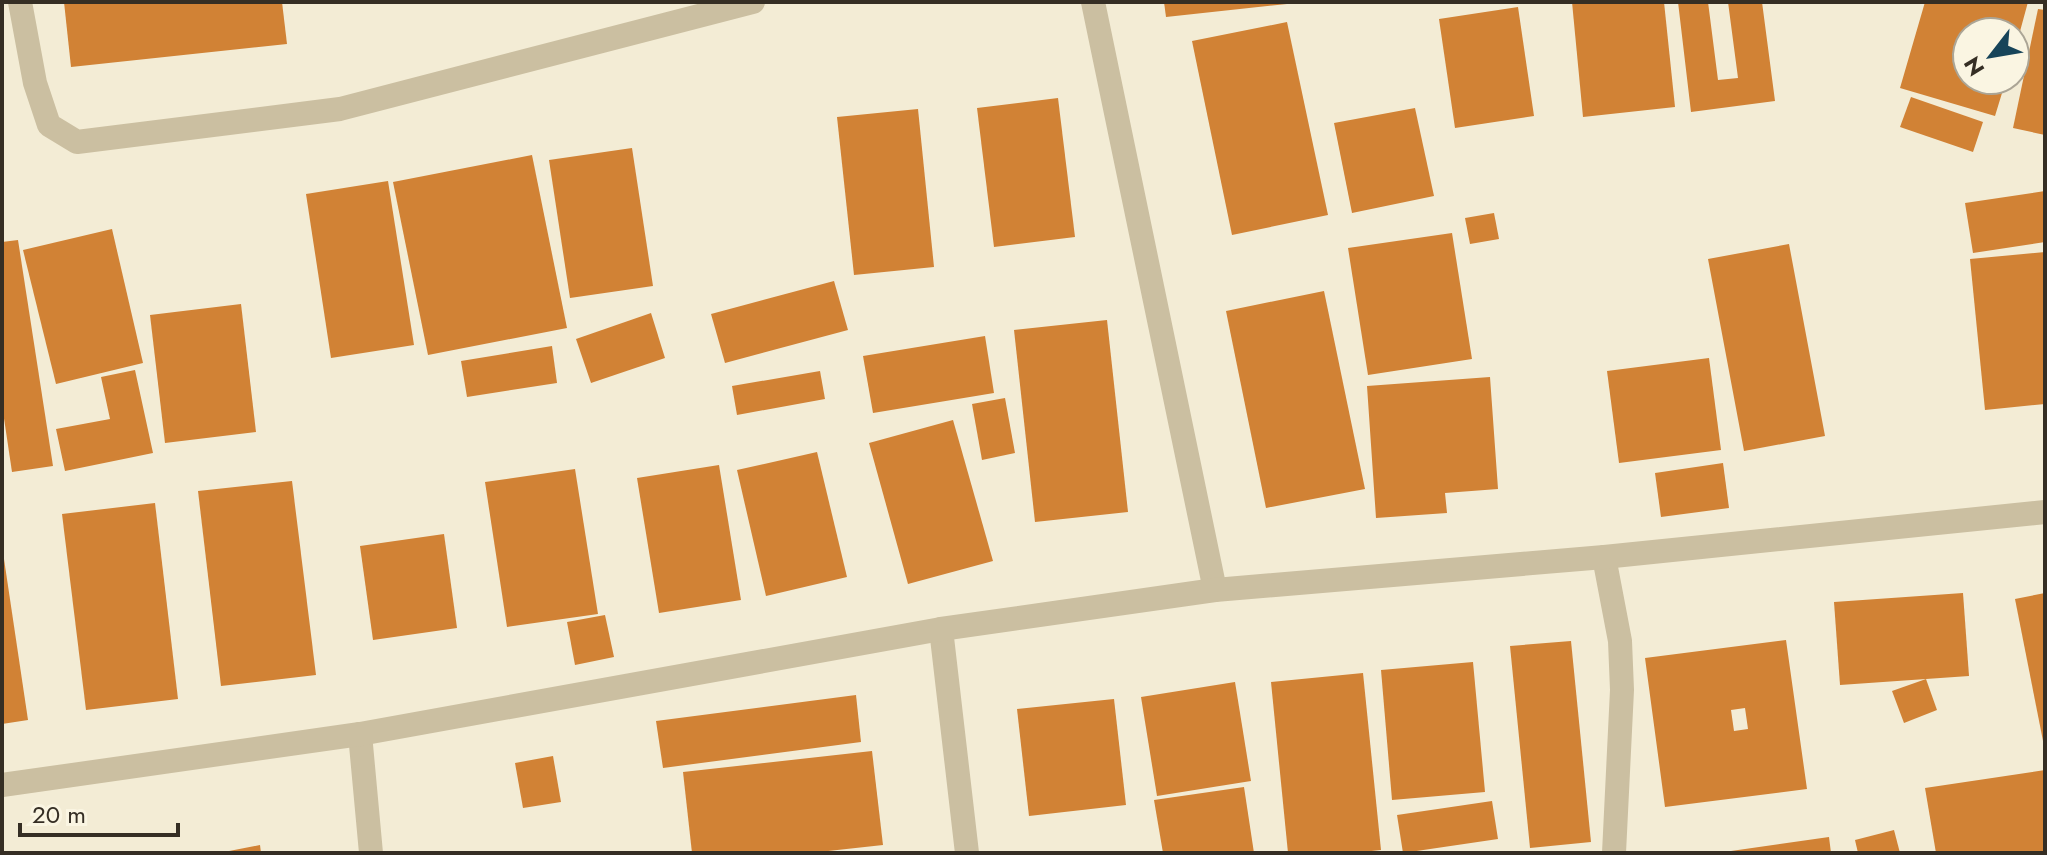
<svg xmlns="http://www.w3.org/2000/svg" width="2047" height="855" viewBox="0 0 2047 855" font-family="Jost,sans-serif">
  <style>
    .building { fill: #d18235; fill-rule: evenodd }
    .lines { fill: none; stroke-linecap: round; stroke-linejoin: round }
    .street { stroke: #cbbfa1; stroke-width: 24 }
  </style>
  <rect width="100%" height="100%" fill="#f3ecd5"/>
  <g class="building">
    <path d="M 64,2 L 282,2 L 287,44 L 71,67 Z"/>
    <path d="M 1164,2 L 1287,2 L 1287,4 L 1166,17 Z"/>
    <path d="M 1572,2 L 1664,2 L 1675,107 L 1583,117 Z"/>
    <path d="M 1678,2 L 1708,2 L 1718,80 L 1738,78 L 1728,2 L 1762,2 L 1775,101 L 1691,112 Z"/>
    <path d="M 1925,2 L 2028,2 L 2016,46 L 2015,32 L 1967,32 L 1967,80 L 2006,80 L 1995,116 L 1900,88 Z"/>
    <path d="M 1518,7 L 1534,116 L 1455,128 L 1439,19 Z"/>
    <path d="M 2038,9 L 2045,10 L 2045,135 L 2013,128 Z"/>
    <path d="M 1287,22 L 1328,215 L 1232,235 L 1192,41 Z"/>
    <path d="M 1911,97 L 1983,122 L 1973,152 L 1900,127 Z"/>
    <path d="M 1058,98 L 1075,237 L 994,247 L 977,108 Z"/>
    <path d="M 1415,108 L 1434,196 L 1352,213 L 1334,123 Z"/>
    <path d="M 918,109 L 934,267 L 854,275 L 837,117 Z"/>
    <path d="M 632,148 L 653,286 L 570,298 L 549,160 Z"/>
    <path d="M 532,155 L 567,328 L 428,355 L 393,182 Z"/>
    <path d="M 388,181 L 414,345 L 331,358 L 306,194 Z"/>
    <path d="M 2045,191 L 2045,242 L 1973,253 L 1965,203 Z"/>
    <path d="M 1494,213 L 1499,239 L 1470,244 L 1465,218 Z"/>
    <path d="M 112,229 L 143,363 L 56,384 L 23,250 Z"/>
    <path d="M 1452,233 L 1472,359 L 1368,375 L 1348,248 Z"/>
    <path d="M 18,240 L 53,466 L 12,472 L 2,405 L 2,242 Z"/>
    <path d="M 1789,244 L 1825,436 L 1744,451 L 1708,259 Z"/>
    <path d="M 2045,252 L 2045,404 L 1985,410 L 1970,259 Z"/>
    <path d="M 834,281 L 848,330 L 725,363 L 711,314 Z"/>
    <path d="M 1324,291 L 1365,489 L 1266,508 L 1226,311 Z"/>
    <path d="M 241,304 L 256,432 L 165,443 L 150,315 Z"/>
    <path d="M 651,313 L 665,358 L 591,383 L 576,339 Z"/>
    <path d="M 1107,320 L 1128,512 L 1035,522 L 1014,330 Z"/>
    <path d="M 985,336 L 994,393 L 873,413 L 863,356 Z"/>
    <path d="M 552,346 L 557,383 L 467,397 L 461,361 Z"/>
    <path d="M 1709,358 L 1721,450 L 1619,463 L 1607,371 Z"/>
    <path d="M 135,370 L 153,453 L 65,471 L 56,429 L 110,419 L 101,377 Z"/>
    <path d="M 820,371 L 825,399 L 737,415 L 732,386 Z"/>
    <path d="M 1490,377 L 1498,489 L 1445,493 L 1447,513 L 1376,518 L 1367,386 Z"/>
    <path d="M 1005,398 L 1015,453 L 982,460 L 972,404 Z"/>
    <path d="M 953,420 L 993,561 L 908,584 L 869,443 Z"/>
    <path d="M 817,452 L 847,577 L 766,596 L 737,470 Z"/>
    <path d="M 1723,463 L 1729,508 L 1661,517 L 1655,473 Z"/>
    <path d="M 719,465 L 741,600 L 659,613 L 637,478 Z"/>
    <path d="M 575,469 L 598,614 L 507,627 L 485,482 Z"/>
    <path d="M 292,481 L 316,675 L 221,686 L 198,491 Z"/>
    <path d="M 155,503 L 178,699 L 86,710 L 62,514 Z"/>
    <path d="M 444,534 L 457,628 L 373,640 L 360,546 Z"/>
    <path d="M 2,559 L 4,559 L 28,720 L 2,724 Z"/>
    <path d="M 1963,593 L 1969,676 L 1840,685 L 1834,602 Z"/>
    <path d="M 2045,593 L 2045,746 L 2044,746 L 2015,599 Z"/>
    <path d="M 605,615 L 614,657 L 575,665 L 567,622 Z"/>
    <path d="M 1786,640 L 1807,789 L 1665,807 L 1645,658 ZM 1745,708 L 1748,729 L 1734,731 L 1731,710 Z"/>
    <path d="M 1571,641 L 1591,842 L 1530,848 L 1510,646 Z"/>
    <path d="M 1473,662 L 1485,792 L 1392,800 L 1381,670 Z"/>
    <path d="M 1363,673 L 1381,850 L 1353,853 L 1288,853 L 1271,682 Z"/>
    <path d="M 1926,679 L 1937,710 L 1904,723 L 1892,691 Z"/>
    <path d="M 1235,682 L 1251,781 L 1157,796 L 1141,697 Z"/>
    <path d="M 856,695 L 861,742 L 663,768 L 656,721 Z"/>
    <path d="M 1114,699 L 1126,805 L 1029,816 L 1017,709 Z"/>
    <path d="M 872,751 L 883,845 L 810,853 L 692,853 L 683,772 Z"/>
    <path d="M 553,756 L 561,802 L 523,808 L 515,763 Z"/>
    <path d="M 2045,770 L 2045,853 L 1936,853 L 1925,788 Z"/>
    <path d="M 1244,787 L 1254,853 L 1163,853 L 1154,800 Z"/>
    <path d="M 1492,801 L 1498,839 L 1403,853 L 1397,815 Z"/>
    <path d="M 1894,830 L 1900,853 L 1858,853 L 1855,840 Z"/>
    <path d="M 1829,837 L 1831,853 L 1731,853 L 1731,851 Z"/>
    <path d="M 260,845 L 261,853 L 224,853 L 224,852 Z"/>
  </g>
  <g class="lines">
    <g class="street">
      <path d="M 20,2 L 35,83 L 49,125 L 77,142 L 340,109 L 753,2"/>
      <path d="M 1093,2 L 1215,590"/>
      <path d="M 1604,557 L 1620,641 L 1622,690 L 1614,853"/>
      <path d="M 941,629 L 967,853"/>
      <path d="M 360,734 L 371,853"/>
      <path d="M 2,785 L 360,734 L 941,629 L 1215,590 L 1604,557 L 2045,512"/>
    </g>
  </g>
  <rect width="2047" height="855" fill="none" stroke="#352e24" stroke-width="8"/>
  <g transform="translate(1991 56) rotate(239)"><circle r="38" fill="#faf5e2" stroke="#aba596" stroke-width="2"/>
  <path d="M0-6L14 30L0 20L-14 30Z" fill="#174459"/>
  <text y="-12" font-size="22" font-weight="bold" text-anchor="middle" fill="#352e24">N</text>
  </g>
  <path d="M20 823v12h158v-12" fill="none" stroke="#352e24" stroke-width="4"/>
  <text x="32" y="823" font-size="24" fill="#352e24" stroke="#faf5e2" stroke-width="6" paint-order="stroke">20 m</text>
</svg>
